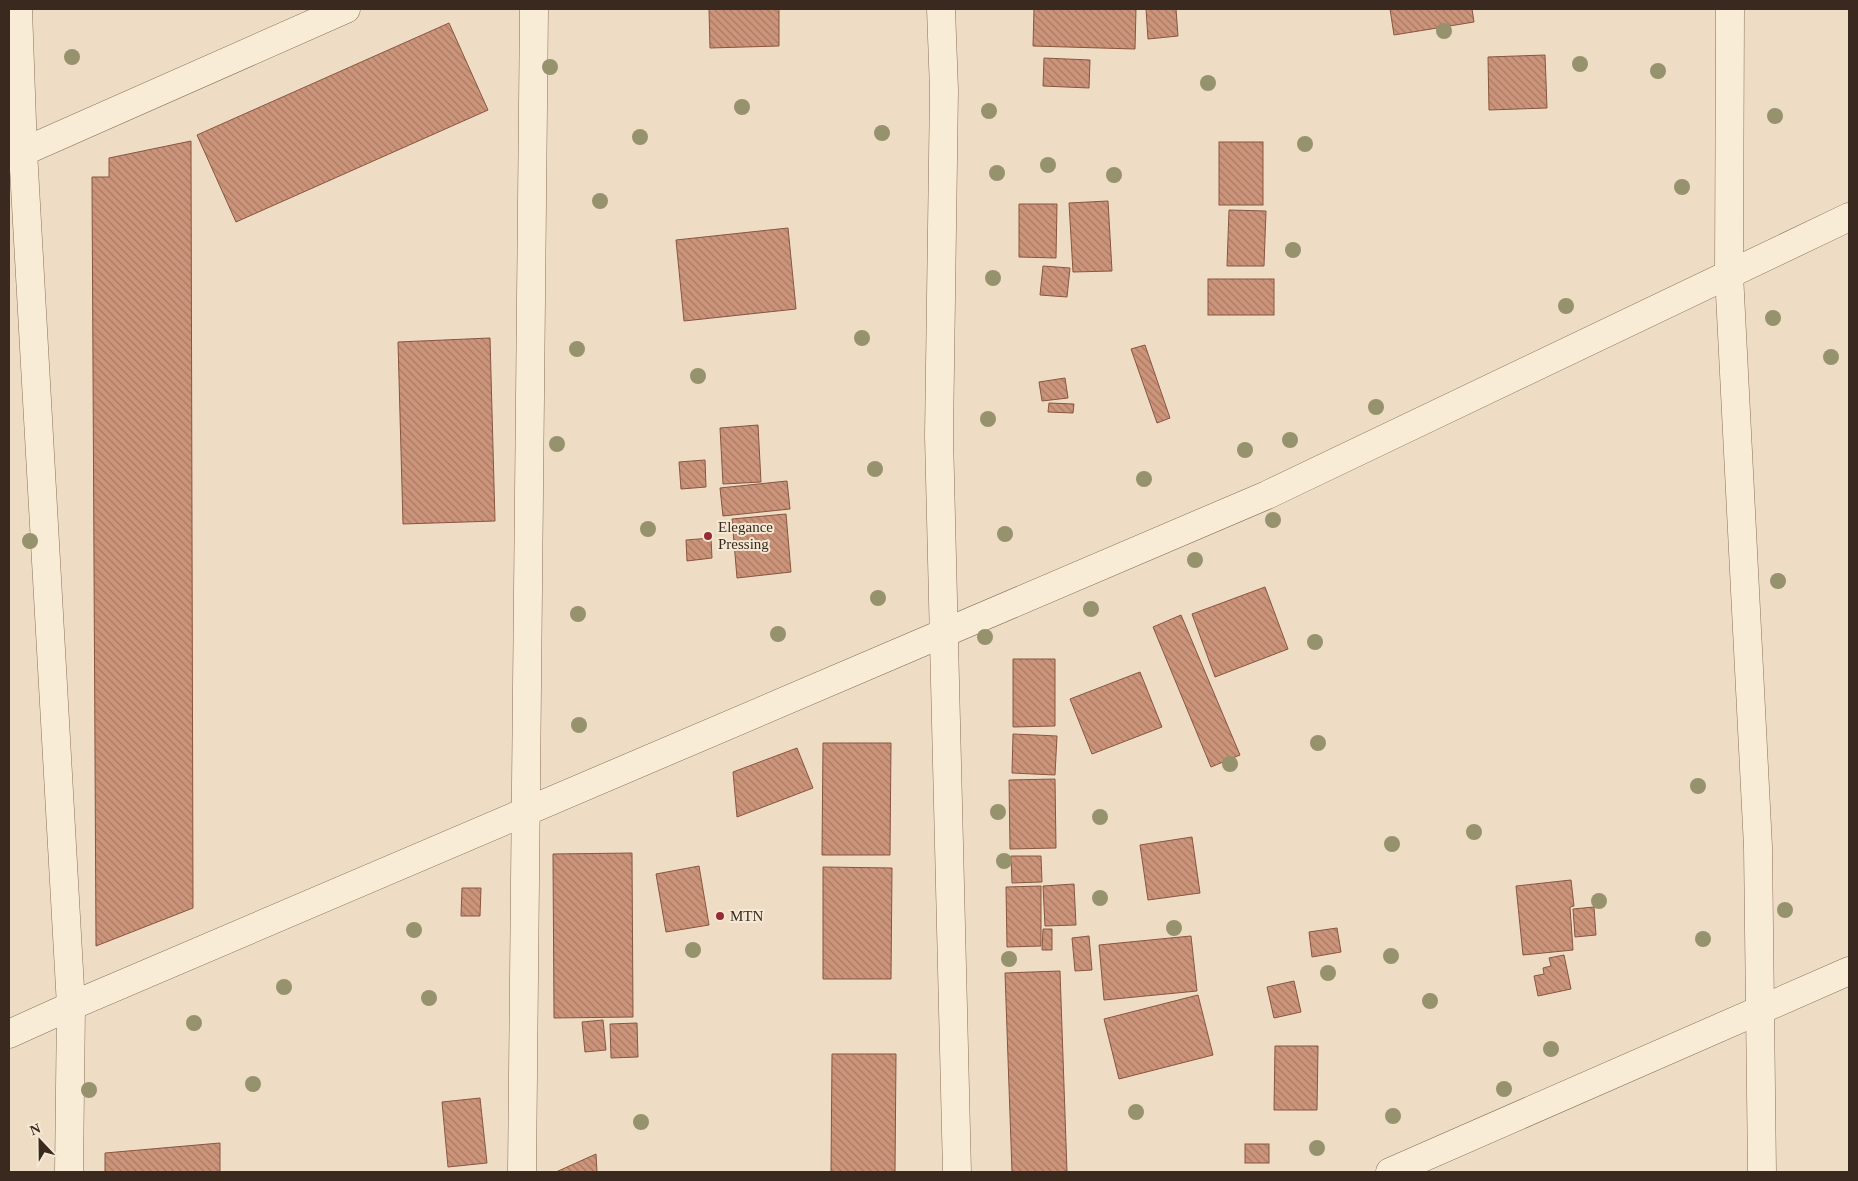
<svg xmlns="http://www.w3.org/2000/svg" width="1858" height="1181" viewBox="0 0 1858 1181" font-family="Georgia,serif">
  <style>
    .building { fill: url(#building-back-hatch); stroke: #885640 }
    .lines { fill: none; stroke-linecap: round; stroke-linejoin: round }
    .minor-casing { stroke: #886f5a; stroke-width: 29 }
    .minor { stroke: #f9ecd7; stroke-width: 28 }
    .tree { fill: #95926d }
    .poi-dot { fill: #972b36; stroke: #f5e8d4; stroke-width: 2 }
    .labels { text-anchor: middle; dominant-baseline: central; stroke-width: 4; stroke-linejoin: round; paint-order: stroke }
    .poi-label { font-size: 15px; fill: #39291e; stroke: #f5e8d4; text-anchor: start }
  </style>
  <defs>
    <pattern id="building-back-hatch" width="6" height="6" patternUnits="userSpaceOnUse" patternTransform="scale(1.25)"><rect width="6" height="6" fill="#cc947a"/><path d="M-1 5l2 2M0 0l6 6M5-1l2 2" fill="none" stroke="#a77963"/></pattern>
  </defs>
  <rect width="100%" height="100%" fill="#eeddc4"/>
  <g class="building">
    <path d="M 709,9 L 779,9 L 779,46 L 710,48 Z"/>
    <path d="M 1034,9 L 1136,9 L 1135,49 L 1033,46 Z"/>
    <path d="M 1146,9 L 1176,9 L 1178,36 L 1148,39 Z"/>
    <path d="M 1390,9 L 1472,9 L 1474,22 L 1394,35 Z"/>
    <path d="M 449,23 L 488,110 L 236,222 L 197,135 Z"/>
    <path d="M 1545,55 L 1547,108 L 1489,110 L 1488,57 Z"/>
    <path d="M 1044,58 L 1090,60 L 1089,88 L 1043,86 Z"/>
    <path d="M 191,141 L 193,908 L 96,946 L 92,177 L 109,177 L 109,158 Z"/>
    <rect x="1219" y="142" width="44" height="63"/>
    <path d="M 1108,201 L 1112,271 L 1073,272 L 1069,203 Z"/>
    <path d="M 1019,204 L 1057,204 L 1056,258 L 1019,257 Z"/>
    <path d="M 1229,210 L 1266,211 L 1264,266 L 1227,266 Z"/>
    <path d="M 788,228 L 796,309 L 684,321 L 676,240 Z"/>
    <path d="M 1043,266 L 1070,268 L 1067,297 L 1040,295 Z"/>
    <rect x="1208" y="279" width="66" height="36"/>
    <path d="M 490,338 L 495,521 L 403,524 L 398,342 Z"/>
    <path d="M 1145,345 L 1170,418 L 1157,423 L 1131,349 Z"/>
    <path d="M 1065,378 L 1068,398 L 1042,401 L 1039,382 Z"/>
    <path d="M 1049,403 L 1074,404 L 1073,413 L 1048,412 Z"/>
    <path d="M 758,425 L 761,482 L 723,484 L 720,428 Z"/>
    <path d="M 705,460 L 706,487 L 681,489 L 679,462 Z"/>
    <path d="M 787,481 L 790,509 L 723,516 L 720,488 Z"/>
    <path d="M 786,514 L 791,572 L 737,578 L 732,519 Z"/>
    <path d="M 711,538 L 712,558 L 687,561 L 686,540 Z"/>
    <path d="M 1265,587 L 1288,649 L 1215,677 L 1192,614 Z"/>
    <path d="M 1181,615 L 1240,755 L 1211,767 L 1153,627 Z"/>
    <path d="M 1013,659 L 1055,659 L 1055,726 L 1013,727 Z"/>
    <path d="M 1140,672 L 1162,727 L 1092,754 L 1070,699 Z"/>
    <path d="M 1013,734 L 1057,736 L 1055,775 L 1012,773 Z"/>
    <path d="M 823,743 L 891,743 L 890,855 L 822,855 Z"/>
    <path d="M 797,748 L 813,788 L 737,817 L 733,772 Z"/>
    <path d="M 1055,779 L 1056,848 L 1010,849 L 1009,780 Z"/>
    <path d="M 1192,837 L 1200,893 L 1148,900 L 1140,845 Z"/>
    <path d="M 632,853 L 633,1017 L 554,1018 L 553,854 Z"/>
    <path d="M 1011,856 L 1041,856 L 1042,882 L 1012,883 Z"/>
    <path d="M 699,866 L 709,925 L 666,932 L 656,874 Z"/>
    <path d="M 823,867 L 892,868 L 891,979 L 823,979 Z"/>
    <path d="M 1571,880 L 1574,906 L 1570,907 L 1573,950 L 1523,955 L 1516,886 Z"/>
    <path d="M 1074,884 L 1076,925 L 1045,926 L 1043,886 Z"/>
    <path d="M 1041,886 L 1041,946 L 1007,947 L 1006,887 Z"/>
    <path d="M 462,888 L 481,888 L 480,916 L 461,916 Z"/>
    <path d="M 1594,907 L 1596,935 L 1575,937 L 1573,909 Z"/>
    <path d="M 1337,928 L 1341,952 L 1312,957 L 1309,932 Z"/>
    <path d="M 1043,929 L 1052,929 L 1052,950 L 1042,950 Z"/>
    <path d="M 1089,936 L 1092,970 L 1075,971 L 1072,938 Z"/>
    <path d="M 1191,936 L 1197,991 L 1104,1000 L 1099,945 Z"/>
    <path d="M 1564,955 L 1571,989 L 1538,996 L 1534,976 L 1544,974 L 1543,968 L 1551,966 L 1549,958 Z"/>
    <path d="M 1060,971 L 1067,1172 L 1012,1172 L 1005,973 Z"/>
    <path d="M 1294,981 L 1301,1012 L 1274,1018 L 1267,987 Z"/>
    <path d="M 1198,995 L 1213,1055 L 1119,1079 L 1104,1019 Z"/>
    <path d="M 603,1020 L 606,1050 L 585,1052 L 582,1022 Z"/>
    <path d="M 637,1023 L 638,1057 L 611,1058 L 610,1024 Z"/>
    <path d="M 1275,1046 L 1318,1046 L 1317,1110 L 1274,1110 Z"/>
    <path d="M 832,1054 L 896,1054 L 895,1172 L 831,1172 Z"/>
    <path d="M 480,1098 L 487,1163 L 448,1167 L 442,1102 Z"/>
    <path d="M 220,1143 L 220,1172 L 105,1172 L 105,1153 Z"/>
    <rect x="1245" y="1144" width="24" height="19"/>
    <path d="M 596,1154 L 597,1172 L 556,1172 Z"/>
  </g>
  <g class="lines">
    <defs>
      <g id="minor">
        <path d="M 18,9 L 23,151 L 71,1006 L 69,1172"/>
        <path d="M 941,9 L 944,90 L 939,436 L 957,1172"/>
        <path d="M 1730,9 L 1729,274 L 1758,847 L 1762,1172"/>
        <path d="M 9,158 L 346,9"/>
        <path d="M 9,1034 L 71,1006 L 1267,495 L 1849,217"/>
        <path d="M 522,1172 L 534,9"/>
        <path d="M 1390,1172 L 1849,971"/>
      </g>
    </defs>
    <use href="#minor" class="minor-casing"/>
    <use href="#minor" class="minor"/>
  </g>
  <g class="tree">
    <circle cx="1444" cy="31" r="8"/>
    <circle cx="72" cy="57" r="8"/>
    <circle cx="1580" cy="64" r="8"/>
    <circle cx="550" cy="67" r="8"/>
    <circle cx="1658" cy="71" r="8"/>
    <circle cx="1208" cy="83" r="8"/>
    <circle cx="742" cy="107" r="8"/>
    <circle cx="989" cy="111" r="8"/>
    <circle cx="1775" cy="116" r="8"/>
    <circle cx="882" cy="133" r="8"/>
    <circle cx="640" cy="137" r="8"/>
    <circle cx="1305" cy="144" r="8"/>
    <circle cx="1048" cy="165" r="8"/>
    <circle cx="997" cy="173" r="8"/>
    <circle cx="1114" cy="175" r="8"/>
    <circle cx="1682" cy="187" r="8"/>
    <circle cx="600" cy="201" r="8"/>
    <circle cx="1293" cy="250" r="8"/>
    <circle cx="993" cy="278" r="8"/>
    <circle cx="1566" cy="306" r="8"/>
    <circle cx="1773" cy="318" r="8"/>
    <circle cx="862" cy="338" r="8"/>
    <circle cx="577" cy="349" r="8"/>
    <circle cx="1831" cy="357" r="8"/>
    <circle cx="698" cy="376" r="8"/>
    <circle cx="1376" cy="407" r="8"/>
    <circle cx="988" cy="419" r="8"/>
    <circle cx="1290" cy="440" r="8"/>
    <circle cx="557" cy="444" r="8"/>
    <circle cx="1245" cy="450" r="8"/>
    <circle cx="875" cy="469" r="8"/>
    <circle cx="1144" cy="479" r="8"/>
    <circle cx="1273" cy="520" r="8"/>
    <circle cx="648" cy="529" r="8"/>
    <circle cx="1005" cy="534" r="8"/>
    <circle cx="30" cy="541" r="8"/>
    <circle cx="1195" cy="560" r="8"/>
    <circle cx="1778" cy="581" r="8"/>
    <circle cx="878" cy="598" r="8"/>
    <circle cx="1091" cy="609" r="8"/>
    <circle cx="578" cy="614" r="8"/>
    <circle cx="778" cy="634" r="8"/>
    <circle cx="985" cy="637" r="8"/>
    <circle cx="1315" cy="642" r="8"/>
    <circle cx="579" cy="725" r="8"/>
    <circle cx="1318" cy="743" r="8"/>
    <circle cx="1230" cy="764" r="8"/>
    <circle cx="1698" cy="786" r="8"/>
    <circle cx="998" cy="812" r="8"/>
    <circle cx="1100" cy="817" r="8"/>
    <circle cx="1474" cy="832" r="8"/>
    <circle cx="1392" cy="844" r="8"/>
    <circle cx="1004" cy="861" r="8"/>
    <circle cx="1100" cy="898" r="8"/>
    <circle cx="1599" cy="901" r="8"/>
    <circle cx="1785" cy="910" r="8"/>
    <circle cx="1174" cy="928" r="8"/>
    <circle cx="414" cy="930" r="8"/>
    <circle cx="1703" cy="939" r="8"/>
    <circle cx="693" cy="950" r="8"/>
    <circle cx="1391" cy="956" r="8"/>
    <circle cx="1009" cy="959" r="8"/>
    <circle cx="1328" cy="973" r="8"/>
    <circle cx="284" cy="987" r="8"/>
    <circle cx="429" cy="998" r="8"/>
    <circle cx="1430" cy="1001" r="8"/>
    <circle cx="194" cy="1023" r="8"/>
    <circle cx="1551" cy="1049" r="8"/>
    <circle cx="253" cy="1084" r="8"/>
    <circle cx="1504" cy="1089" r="8"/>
    <circle cx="89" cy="1090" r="8"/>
    <circle cx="1136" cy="1112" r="8"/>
    <circle cx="1393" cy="1116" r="8"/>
    <circle cx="641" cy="1122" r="8"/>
    <circle cx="1317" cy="1148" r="8"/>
  </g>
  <g class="poi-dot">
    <circle cx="708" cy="536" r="5"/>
    <circle cx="720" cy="916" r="5"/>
  </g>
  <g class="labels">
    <g class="poi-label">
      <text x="718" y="527">Elegance<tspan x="718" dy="17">Pressing</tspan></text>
      <text x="730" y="916">MTN</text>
    </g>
  </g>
  <rect width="1858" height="1181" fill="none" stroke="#39291e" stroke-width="20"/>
  <g transform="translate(40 1141) rotate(338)" stroke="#f5e8d4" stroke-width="4" paint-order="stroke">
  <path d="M0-4L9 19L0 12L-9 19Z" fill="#39291e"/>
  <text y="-8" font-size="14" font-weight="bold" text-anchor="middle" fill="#39291e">N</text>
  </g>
</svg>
